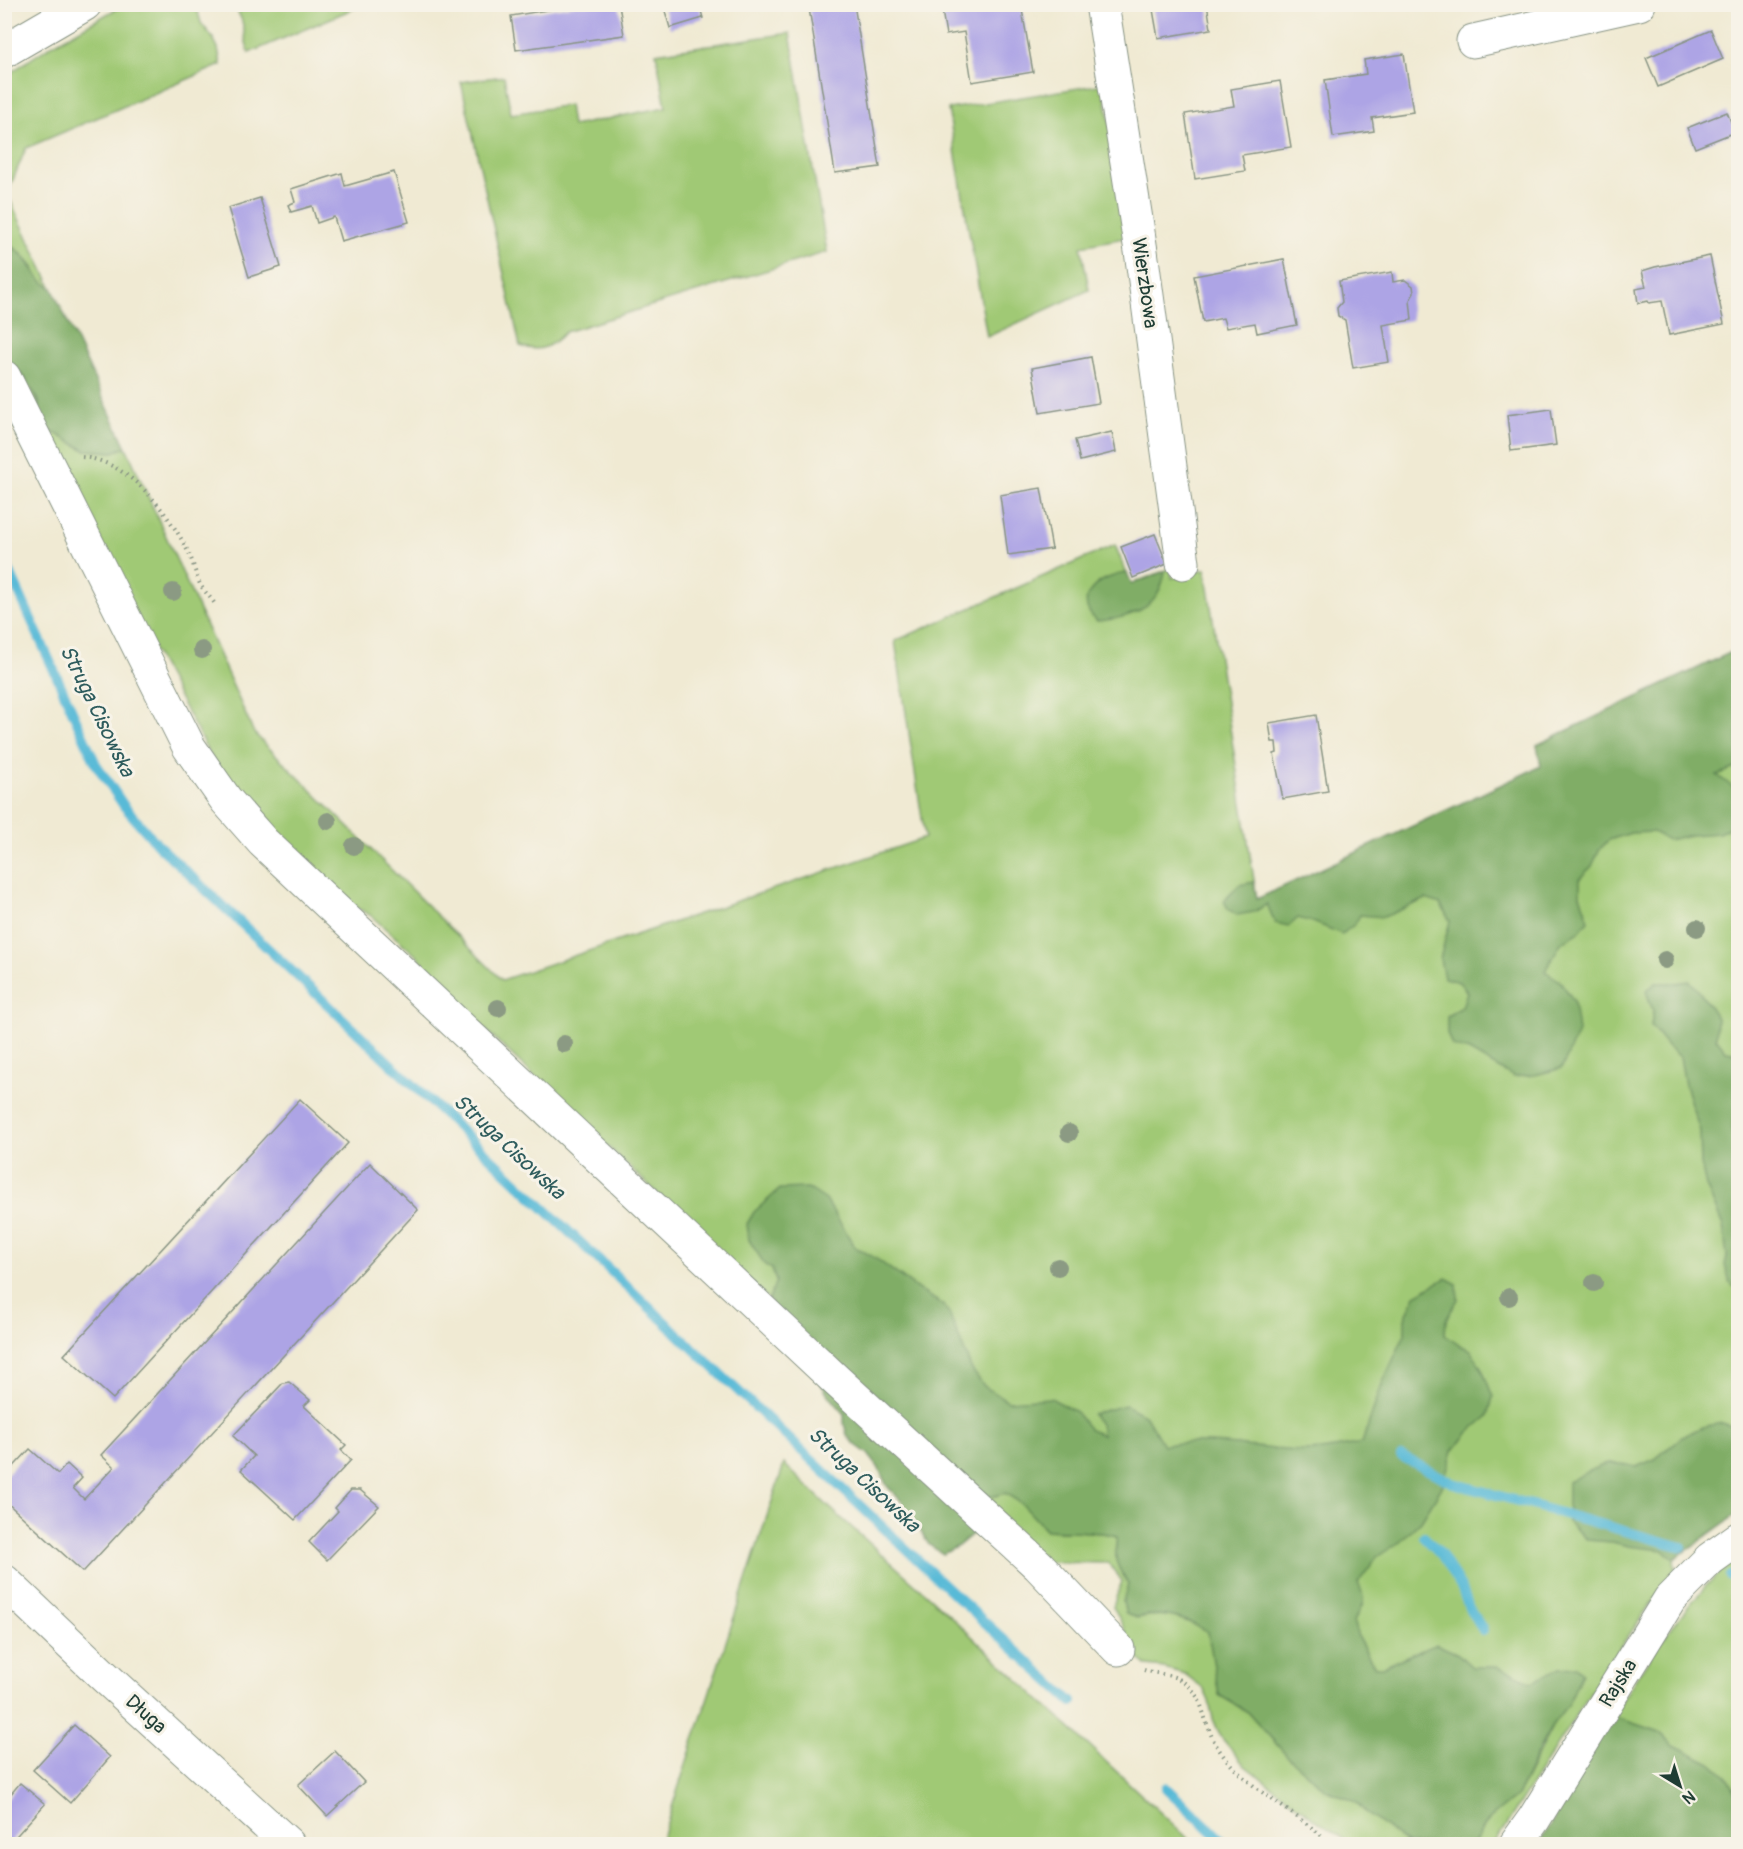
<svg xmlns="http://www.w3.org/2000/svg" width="1743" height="1849" viewBox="0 0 1743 1849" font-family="Pangolin,sans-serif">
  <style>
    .green { fill: #a0c975; stroke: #608354; stroke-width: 1.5 }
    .forest { fill: #80ad66; stroke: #50754d; stroke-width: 1.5 }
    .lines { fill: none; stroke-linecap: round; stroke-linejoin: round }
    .stream { stroke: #59bad7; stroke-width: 10 }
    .building { fill: #ada4e5 }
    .minor-casing { stroke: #889484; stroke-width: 35 }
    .path { stroke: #889484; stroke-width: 4; stroke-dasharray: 1.5 4.5; stroke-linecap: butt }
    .minor { stroke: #fff; stroke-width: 33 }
    .tree { fill: #8b9a83 }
    .labels { text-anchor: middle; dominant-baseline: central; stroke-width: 6; stroke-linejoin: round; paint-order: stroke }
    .street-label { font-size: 20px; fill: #1f3d34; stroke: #f7f3e8 }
    .water-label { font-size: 21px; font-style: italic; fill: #2e5c5d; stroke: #f7f3e8 }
  </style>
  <rect width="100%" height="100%" fill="#f7f3e8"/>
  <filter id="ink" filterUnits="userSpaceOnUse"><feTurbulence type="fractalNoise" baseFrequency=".0167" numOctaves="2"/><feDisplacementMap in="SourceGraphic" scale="12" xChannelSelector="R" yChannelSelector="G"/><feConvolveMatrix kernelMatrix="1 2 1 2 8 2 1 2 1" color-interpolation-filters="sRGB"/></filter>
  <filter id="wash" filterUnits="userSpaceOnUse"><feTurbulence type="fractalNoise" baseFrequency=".008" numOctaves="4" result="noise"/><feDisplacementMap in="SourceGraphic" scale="24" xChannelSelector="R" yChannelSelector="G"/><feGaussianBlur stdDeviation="1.35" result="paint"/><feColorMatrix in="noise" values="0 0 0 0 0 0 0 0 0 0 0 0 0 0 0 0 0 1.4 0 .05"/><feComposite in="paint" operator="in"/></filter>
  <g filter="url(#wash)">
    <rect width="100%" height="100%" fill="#f0ead3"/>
    <g class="green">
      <path d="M 123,5 L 196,5 L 201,23 L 213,38 L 218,48 L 221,65 L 26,148 L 7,194 L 52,288 C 37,284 39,275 31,264 C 24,255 15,247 5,243 L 4,77 L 52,45 Z"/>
      <path d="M 233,5 L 362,5 L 249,53 C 242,34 247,22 233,5 Z"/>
      <path d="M 790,33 L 827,252 L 565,332 C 551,347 540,353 520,346 L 461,82 L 504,76 L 511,114 L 569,105 L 572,126 L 666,107 L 656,53 Z"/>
      <path d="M 1103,84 L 1130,237 L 1081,246 L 1089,290 L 987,337 L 948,109 Z"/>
      <path d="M 4,356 C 21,375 39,388 39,415 L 68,440 L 85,450 L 113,452 L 126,447 L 254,733 L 502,980 L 925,838 L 895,641 L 1115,545 L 1131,584 L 1171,568 L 1172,578 L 1205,569 L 1257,899 L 1541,766 L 1537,745 L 1738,649 L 1738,1513 L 1674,1559 L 1675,1571 L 1609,1663 L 1494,1844 L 1473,1844 L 1490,1818 L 1517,1796 L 1553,1725 L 1464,1753 L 1328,1623 L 1421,1496 L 1022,1451 L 772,1269 L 776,1281 L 769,1300 L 449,995 L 418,957 L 370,915 L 334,895 L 222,777 L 89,530 Z"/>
      <path d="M 784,1464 L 829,1507 L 933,1600 L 1194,1844 L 660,1844 Z"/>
      <path d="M 1005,1493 L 1022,1503 L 1046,1530 C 1070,1532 1094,1530 1117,1536 C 1114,1561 1115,1563 1128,1584 L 1123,1602 L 1136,1618 C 1167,1612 1181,1617 1209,1632 L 1219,1695 L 1248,1712 L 1287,1756 L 1326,1790 L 1356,1802 L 1369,1815 L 1408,1844 L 1351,1844 L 1323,1825 L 1245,1766 L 1221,1737 L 1213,1719 L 1209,1701 L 1203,1688 L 1185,1674 L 1164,1668 L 1147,1666 L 1126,1645 L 1130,1640 L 1113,1606 L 1122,1581 L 1108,1563 L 1044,1562 L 980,1500 Z"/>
      <path d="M 1738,1555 L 1738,1844 L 1598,1739 C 1638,1674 1680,1605 1738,1555 Z"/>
    </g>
    <g class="forest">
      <path d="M 4,243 C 31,253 31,278 52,288 L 126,447 L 113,452 L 85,450 L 49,430 L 39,415 L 39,401 L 25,378 L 5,356 Z"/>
      <path d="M 1165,571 C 1160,609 1131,618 1097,621 C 1069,597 1102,575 1127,573 L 1132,584 Z"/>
      <path d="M 1738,649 L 1738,767 L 1717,775 L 1738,791 L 1738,823 L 1719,833 L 1691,835 L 1668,840 L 1653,832 L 1631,833 L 1609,840 L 1599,850 L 1592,866 L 1580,878 L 1580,895 L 1589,920 L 1578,933 L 1561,943 L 1545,971 L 1560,981 L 1574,1001 L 1578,1032 L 1562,1068 L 1535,1075 L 1514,1077 L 1469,1051 L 1452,1046 L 1447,1033 L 1447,1016 L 1462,1007 L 1467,992 L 1459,982 L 1444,978 L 1440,959 L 1450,921 L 1440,904 L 1426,899 L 1384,917 L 1360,915 L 1355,924 L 1342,934 L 1313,922 L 1298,918 L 1289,926 L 1275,923 L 1267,904 L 1254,912 L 1237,915 L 1228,909 L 1224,901 L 1239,885 L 1254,882 L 1257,899 L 1541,766 L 1537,745 Z"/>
      <path d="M 1689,981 C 1698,986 1709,1007 1717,1018 L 1716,1038 L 1726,1051 L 1738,1053 L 1738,1113 L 1733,1121 L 1732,1134 L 1738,1152 L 1738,1290 L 1730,1283 L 1725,1265 L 1727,1256 L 1723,1226 L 1706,1186 L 1701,1165 L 1700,1131 L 1685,1085 L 1680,1057 L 1669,1048 L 1651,1026 L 1653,1011 L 1646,991 L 1656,983 L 1676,983 Z"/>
      <path d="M 808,1188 L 826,1200 L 855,1247 L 875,1258 L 922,1292 L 942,1304 L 949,1313 L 972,1370 L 985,1387 L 1008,1401 L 1051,1398 L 1076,1412 L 1090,1430 L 1102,1435 L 1100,1424 L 1092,1414 L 1125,1405 L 1146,1416 L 1163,1445 C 1209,1438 1255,1449 1302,1451 C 1321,1452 1343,1446 1362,1443 L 1382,1384 L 1405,1334 L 1405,1319 L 1415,1295 L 1446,1278 L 1457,1284 L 1458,1299 L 1446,1320 L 1445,1335 L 1459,1345 L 1471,1350 L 1482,1369 L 1493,1397 L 1488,1416 L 1469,1432 L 1453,1451 L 1442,1487 L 1421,1521 L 1398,1543 L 1377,1557 L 1358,1583 C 1367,1601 1364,1605 1353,1621 L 1359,1640 L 1375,1667 L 1382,1667 L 1436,1644 L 1458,1654 L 1472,1667 L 1499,1667 L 1532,1682 L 1560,1668 L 1577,1667 L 1582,1673 L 1568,1704 L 1553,1724 L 1540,1747 L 1517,1796 L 1490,1818 L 1473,1844 L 1408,1844 L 1369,1815 L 1356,1802 L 1326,1790 L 1287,1756 L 1248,1712 L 1219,1695 L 1208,1632 C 1192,1623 1174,1614 1154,1615 C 1141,1615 1139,1620 1126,1614 L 1123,1602 L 1128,1584 C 1115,1563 1114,1561 1117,1536 C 1094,1530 1070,1532 1046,1530 L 1021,1503 L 1005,1493 L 980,1500 L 975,1518 L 975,1532 L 958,1546 L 943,1554 L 929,1545 L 904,1504 L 887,1486 L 878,1467 L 868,1454 L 853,1443 L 847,1435 L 844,1424 L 844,1413 L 826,1392 L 769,1300 L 776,1281 L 772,1269 L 765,1265 L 749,1240 L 747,1224 L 754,1212 L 780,1189 Z"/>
      <path d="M 1722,1423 L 1738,1428 L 1738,1513 L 1674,1559 L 1663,1550 L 1629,1546 L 1612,1542 L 1587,1540 L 1568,1522 L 1568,1482 C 1594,1468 1606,1458 1636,1467 L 1655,1459 L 1682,1437 L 1702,1427 Z"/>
      <path d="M 1612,1716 L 1659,1732 L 1674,1745 L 1711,1763 L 1728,1778 L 1738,1799 L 1738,1844 L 1539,1844 Z"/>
    </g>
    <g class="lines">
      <g class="stream">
        <path d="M 4,559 L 96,764 L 124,806 L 157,844 L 955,1595 L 1072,1702"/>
        <path d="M 1401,1456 L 1453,1483 L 1682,1547"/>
        <path d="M 1424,1537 L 1441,1554 L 1462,1589 L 1469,1608 L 1483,1630"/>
        <path d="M 1730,1576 L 1738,1574"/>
        <path d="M 1166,1788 L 1226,1844"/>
      </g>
    </g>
    <g id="blocks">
      <g class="building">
        <path d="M 663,4 L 699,4 L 703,18 L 670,28 Z"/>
        <path d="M 829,4 L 854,4 L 880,167 L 835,173 L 809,8 Z"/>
        <path d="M 941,4 L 1021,4 L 1033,72 L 972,82 L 964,32 L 946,35 Z"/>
        <path d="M 1152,4 L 1207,4 L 1211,29 L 1158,38 Z"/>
        <path d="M 577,5 L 619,5 L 624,35 L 516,50 L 511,16 Z"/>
        <path d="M 1711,30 L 1723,59 L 1658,87 L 1646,58 Z"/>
        <path d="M 1404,54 L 1413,112 L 1372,118 L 1374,131 L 1333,137 L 1325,80 L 1366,74 L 1364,60 Z"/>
        <path d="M 1280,81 L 1291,147 L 1242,155 L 1245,171 L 1195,179 L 1185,114 L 1234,106 L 1231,89 Z"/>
        <path d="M 1727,112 L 1735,132 L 1695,148 L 1687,128 Z"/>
        <path d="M 394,172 L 409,222 L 341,241 L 334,217 L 317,223 L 312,206 L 291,212 L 288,205 L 295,202 L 291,189 L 342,173 L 345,186 Z"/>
        <path d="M 260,198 L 281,267 L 249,277 L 228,208 Z"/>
        <path d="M 1710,256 L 1724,324 L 1669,335 L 1662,301 L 1649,303 L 1648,301 L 1638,303 L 1636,289 L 1646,287 L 1642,271 L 1655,267 Z"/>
        <path d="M 1284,259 L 1297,325 L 1257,333 L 1255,323 L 1226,328 L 1223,318 L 1203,322 L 1194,276 Z"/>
        <path d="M 1392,272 L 1393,282 L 1405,280 L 1413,286 L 1414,293 L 1410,300 L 1412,320 L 1383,325 L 1389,362 L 1353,368 L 1345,320 L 1338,316 L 1337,308 L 1342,302 L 1339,281 Z"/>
        <path d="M 1091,357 L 1099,403 L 1040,413 L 1032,368 Z"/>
        <path d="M 1551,409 L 1556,445 L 1511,451 L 1507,415 Z"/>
        <path d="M 1112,432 L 1116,452 L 1080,461 L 1075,440 Z"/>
        <path d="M 1041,488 L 1052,549 L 1008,555 L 1000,495 Z"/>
        <path d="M 1155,534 L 1167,564 L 1133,578 L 1121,547 Z"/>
        <path d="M 1316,715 L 1328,791 L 1283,799 L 1274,754 L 1277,753 L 1276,742 L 1272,742 L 1269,723 Z"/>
        <path d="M 300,1099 L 348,1143 L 113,1399 L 64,1355 Z"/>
        <path d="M 370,1163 L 418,1210 L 83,1572 L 4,1500 L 4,1477 L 30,1449 L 58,1474 L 67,1464 L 82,1478 L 73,1488 L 84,1499 L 114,1467 L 101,1455 Z"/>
        <path d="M 289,1382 L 310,1400 L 304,1406 L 346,1445 L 341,1450 L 351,1460 L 295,1520 L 241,1470 L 254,1456 L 233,1436 L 283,1383 Z"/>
        <path d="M 351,1490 L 360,1490 L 379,1506 L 327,1560 L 309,1542 L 338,1511 L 335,1508 Z"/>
        <path d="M 74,1725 L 110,1757 L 70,1803 L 33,1770 Z"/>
        <path d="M 335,1751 L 364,1782 L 327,1816 L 298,1785 Z"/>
        <path d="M 20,1783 L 45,1804 L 9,1844 L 5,1844 L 5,1801 Z"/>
      </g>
    </g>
  </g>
  <g filter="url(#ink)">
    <use href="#blocks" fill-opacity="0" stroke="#889484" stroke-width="1.5"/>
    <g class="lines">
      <defs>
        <g id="minor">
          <path d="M 1102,4 L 1141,251 L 1183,563"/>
          <path d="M 1473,41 L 1639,4"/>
          <path d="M 4,51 L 85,4"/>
          <path d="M 4,377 L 189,747 L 226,800 L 263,842 L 837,1381 L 1038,1565 L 1118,1649"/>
          <path d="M 4,1581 L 105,1677 L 288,1844"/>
          <path d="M 1516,1844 L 1534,1819 L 1670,1599 L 1710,1559 L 1738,1539"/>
        </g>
      </defs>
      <use href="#minor" class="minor-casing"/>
      <g class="path">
        <path d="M 82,457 C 130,461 171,515 190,556 C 194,565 196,577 201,586 C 205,592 211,598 215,604"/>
        <path d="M 1144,1670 C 1154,1673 1172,1675 1179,1679 C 1202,1693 1200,1707 1209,1729 C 1214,1745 1225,1759 1237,1771 C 1266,1799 1302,1817 1331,1844"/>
      </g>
      <use href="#minor" class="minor"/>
    </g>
    <g class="tree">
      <circle cx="173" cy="592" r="9"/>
      <circle cx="202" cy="650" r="9"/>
      <circle cx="328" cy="821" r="9"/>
      <circle cx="354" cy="846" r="9"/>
      <circle cx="1697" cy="928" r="9"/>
      <circle cx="1665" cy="960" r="9"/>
      <circle cx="498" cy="1008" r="9"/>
      <circle cx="564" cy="1044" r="9"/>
      <circle cx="1069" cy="1133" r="9"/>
      <circle cx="1058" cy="1267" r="9"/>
      <circle cx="1594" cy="1283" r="9"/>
      <circle cx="1509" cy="1297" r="9"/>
    </g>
  </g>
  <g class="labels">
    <g class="street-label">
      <text transform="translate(1145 283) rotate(82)">Wierzbowa</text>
      <text transform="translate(1618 1683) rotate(-58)">Rajska</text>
      <text transform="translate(146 1714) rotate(42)">Długa</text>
    </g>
    <g class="water-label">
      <text transform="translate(97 711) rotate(64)">Struga Cisowska</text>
      <text transform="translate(509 1147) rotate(43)">Struga Cisowska</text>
      <text transform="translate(864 1480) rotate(43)">Struga Cisowska</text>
    </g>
  </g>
  <rect width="1743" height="1849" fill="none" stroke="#f7f3e8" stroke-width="24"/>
  <g transform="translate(1680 1786) rotate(142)" stroke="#f7f3e8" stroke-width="4.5" paint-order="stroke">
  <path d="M0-4.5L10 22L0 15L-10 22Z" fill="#1f3d34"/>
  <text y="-9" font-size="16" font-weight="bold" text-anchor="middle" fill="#1f3d34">N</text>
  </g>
</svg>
